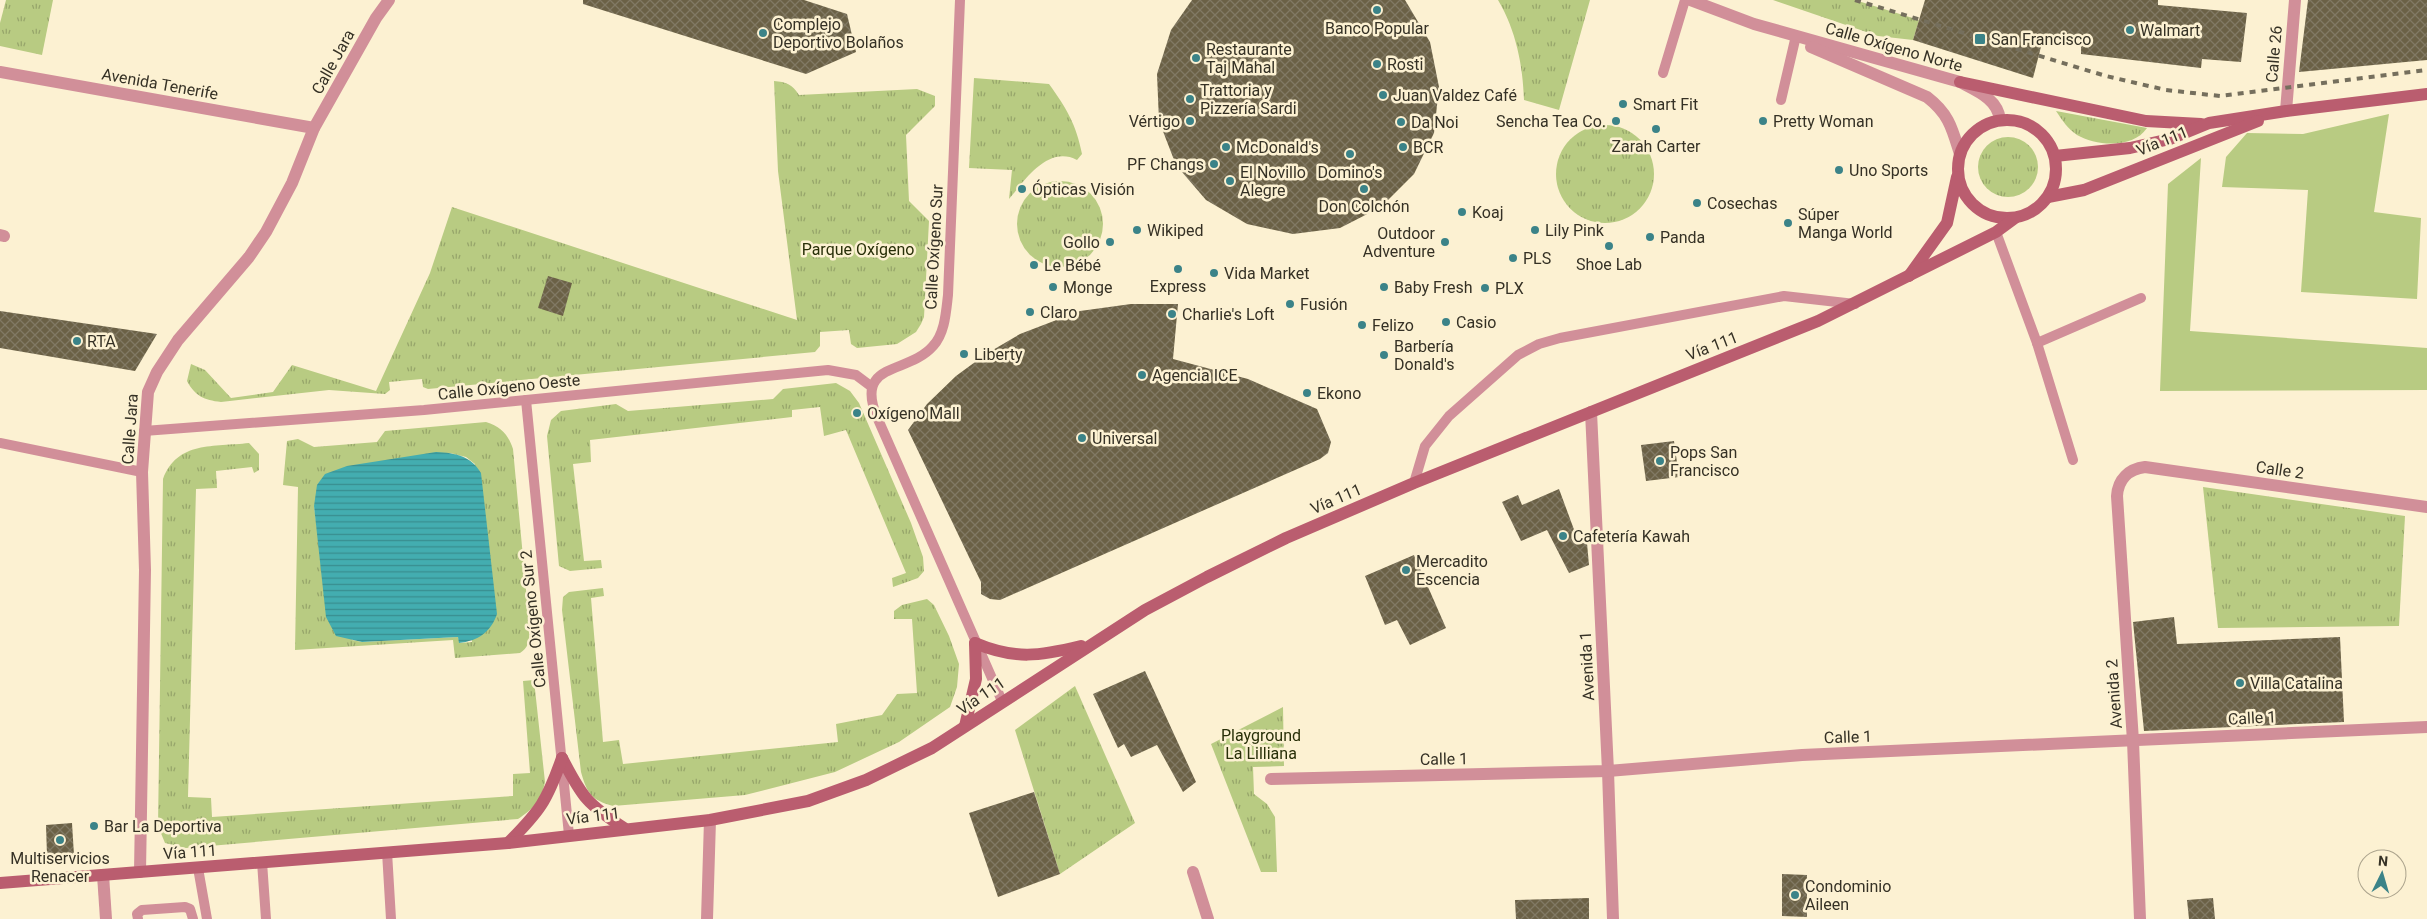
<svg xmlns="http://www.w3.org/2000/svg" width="2427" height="919" viewBox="0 0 2427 919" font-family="Roboto,sans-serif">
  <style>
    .grass { fill: url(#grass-tufts); fill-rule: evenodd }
    .garden { fill: #b8cb82 }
    .water { fill: url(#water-rules) }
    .building { fill: url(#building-cross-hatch) }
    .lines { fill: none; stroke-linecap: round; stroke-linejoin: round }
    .service { stroke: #d18f99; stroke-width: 10 }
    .minor { stroke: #d18f99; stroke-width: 12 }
    .secondary { stroke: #ba5d6f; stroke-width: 12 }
    .rail { stroke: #756f5d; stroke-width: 4; stroke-dasharray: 6 6; stroke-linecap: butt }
    .poi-dot { fill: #3b8388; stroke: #fcf1d2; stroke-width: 2 }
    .labels { text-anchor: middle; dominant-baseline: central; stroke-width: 5; stroke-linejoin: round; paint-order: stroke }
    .poi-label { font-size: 16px; fill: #353125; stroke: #fcf1d2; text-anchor: start }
    .street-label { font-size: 16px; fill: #353125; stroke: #fcf1d2 }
    .park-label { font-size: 16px; fill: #282f08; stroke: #fcf1d2 }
  </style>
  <defs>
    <pattern id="grass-tufts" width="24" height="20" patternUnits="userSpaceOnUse" patternTransform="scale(1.25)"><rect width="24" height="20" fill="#b8cb82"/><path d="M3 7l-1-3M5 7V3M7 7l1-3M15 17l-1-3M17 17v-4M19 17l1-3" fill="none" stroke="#96a56a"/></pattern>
    <pattern id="water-rules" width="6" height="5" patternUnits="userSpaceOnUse" patternTransform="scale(1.25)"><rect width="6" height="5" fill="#43adb0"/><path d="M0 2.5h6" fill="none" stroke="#398d8f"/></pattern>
    <pattern id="building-cross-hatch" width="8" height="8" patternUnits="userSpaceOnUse" patternTransform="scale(1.25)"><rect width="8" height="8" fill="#6b6146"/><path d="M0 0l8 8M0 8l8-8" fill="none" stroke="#817964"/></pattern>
  </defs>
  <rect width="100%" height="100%" fill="#fcf1d2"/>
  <g class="grass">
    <path d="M 6,0 L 53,0 L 42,55 L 0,46 L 0,23 Z"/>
    <path d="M 1498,0 L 1590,0 L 1559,110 L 1524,100 C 1523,66 1516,30 1498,0 Z"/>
    <path d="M 1773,0 L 1855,0 L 1919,20 L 1913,40 L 1878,36 Z"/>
    <path d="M 974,78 L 1049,84 C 1067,109 1076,124 1082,154 L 1077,160 C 1048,145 1025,180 1009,199 L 1012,170 L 969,168 Z"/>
    <path d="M 774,81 C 786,82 792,84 799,95 L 917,89 L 935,96 L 935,106 L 906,135 L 909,201 L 929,221 L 924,317 L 921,324 L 916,332 L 897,344 L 857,348 L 851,344 L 849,330 L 820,332 L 820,346 L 815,352 L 428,389 L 423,387 L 422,379 L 389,382 L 390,390 L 385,394 L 329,390 L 221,402 C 204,400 195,396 187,381 L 191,364 L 205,370 L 231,398 L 273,392 L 292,365 L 376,391 L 430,273 L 452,207 L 797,320 L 778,171 Z"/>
    <path d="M 2056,111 L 2147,128 C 2133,149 2096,146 2077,135 C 2068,129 2062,120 2056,111 Z"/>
    <circle cx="1605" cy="174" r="49"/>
    <circle cx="2008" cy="167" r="30"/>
    <circle cx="1060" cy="224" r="43"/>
    <path d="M 836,383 L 850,391 L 859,403 L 911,523 L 923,557 L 924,571 L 918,578 L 893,587 L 892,578 L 906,573 L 846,430 L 824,436 L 820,407 L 792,410 L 792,417 L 590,440 L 591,462 L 573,464 L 584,561 L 601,560 L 602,568 L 570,571 L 559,566 L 547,436 L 551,420 L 561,411 L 616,404 L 628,411 L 773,399 L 783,389 Z"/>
    <path d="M 486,422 C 501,427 508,434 513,449 L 529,622 C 529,636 532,645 520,653 L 455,658 L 453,640 L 295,650 L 298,487 L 283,485 L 287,441 L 298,439 L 314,447 L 377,442 L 385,431 ZM 450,453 L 466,457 L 475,464 L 472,642 L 460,643 L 458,637 L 362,642 L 352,640 L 318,536 L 314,506 Z"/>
    <path d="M 249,443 L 259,454 L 259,470 L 254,473 L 252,467 L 216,471 L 217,488 L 196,489 L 188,797 L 211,798 L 212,817 L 513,796 L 513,774 L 530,773 L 523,681 L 534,680 L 545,782 C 541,801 533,809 518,819 L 186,848 L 165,843 L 158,826 L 163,479 C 177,441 214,447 249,443 Z"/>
    <path d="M 2203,487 L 2405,516 L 2399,626 L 2218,628 Z"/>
    <path d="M 603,588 L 604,596 L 591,598 L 603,742 L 619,740 L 623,764 L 838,742 L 836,724 L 882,715 L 897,694 L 917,693 L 912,619 L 894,619 L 894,611 L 902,605 L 927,599 L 934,605 L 949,636 L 959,664 L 957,687 L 950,707 L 899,742 L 835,772 L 745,795 L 613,806 C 591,800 587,793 581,772 L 562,610 L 563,597 L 569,592 Z"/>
    <path d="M 1075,686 L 1135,823 L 1060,874 L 1015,730 Z"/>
    <path d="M 1283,707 L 1284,766 L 1253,767 L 1254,794 L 1267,804 L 1275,817 L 1277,872 L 1261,872 L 1211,744 Z"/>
  </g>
  <g class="garden">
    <path d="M 2389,114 L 2374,212 L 2421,218 L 2417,299 L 2301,292 L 2308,190 L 2222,187 L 2226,157 L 2247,133 L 2303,134 Z"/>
    <path d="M 2201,158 L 2190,331 L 2427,348 L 2427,390 L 2160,391 L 2168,184 Z"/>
  </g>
  <path class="water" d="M 436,452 C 456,453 471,456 481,473 L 497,614 C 491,632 478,641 459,643 L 458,637 L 362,642 L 336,636 L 326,617 L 314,506 L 317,485 L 325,474 L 347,466 Z"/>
  <g class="building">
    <path d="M 583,0 L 804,0 L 847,14 L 856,52 L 806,74 L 583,4 Z"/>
    <path d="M 1192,0 L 1405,0 L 1430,42 L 1439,87 L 1434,133 L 1414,174 L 1381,207 L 1340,228 L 1293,234 L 1247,224 L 1206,200 L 1176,165 L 1159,121 L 1157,74 L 1171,30 Z"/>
    <path d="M 1925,0 L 2158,0 L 2158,5 L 2247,13 L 2241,62 L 2202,59 L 2201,68 L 2081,54 L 2081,44 L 2043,39 L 2033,78 L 1913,40 Z"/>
    <path d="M 2308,0 L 2427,0 L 2427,60 L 2299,72 Z"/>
    <path d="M 548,276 L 572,283 L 563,316 L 538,308 Z"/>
    <path d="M 1131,304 L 1178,304 L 1173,359 L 1248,379 L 1317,409 L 1331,442 L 1328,453 L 1320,459 L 1000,600 L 990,599 L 981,594 L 981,582 L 908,430 L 927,404 L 956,376 L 986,354 L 1020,334 L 1080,311 Z"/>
    <path d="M 0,311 L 157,334 L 135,371 L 0,348 Z"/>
    <path d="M 1674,441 L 1679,477 L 1646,481 L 1641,445 Z"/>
    <path d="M 1559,489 L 1579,543 L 1587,543 L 1589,565 L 1569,573 L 1547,530 L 1521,541 L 1502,502 L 1518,495 L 1522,505 Z"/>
    <path d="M 1414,555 L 1446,628 L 1410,645 L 1397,620 L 1385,625 L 1365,576 Z"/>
    <path d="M 2174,617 L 2177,644 L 2340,637 L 2344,722 L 2144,731 L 2133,622 Z"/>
    <path d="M 1145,671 L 1196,782 L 1183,792 L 1157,745 L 1131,757 L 1124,744 L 1118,748 L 1093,694 Z"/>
    <path d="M 1034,792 L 1060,874 L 998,897 L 969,813 Z"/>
    <path d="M 72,823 L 74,855 L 47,857 L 46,825 Z"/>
    <path d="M 1782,874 L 1807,875 L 1807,917 L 1782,916 Z"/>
    <path d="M 1589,898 L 1589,919 L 1516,919 L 1515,900 Z"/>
    <path d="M 2213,898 L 2215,919 L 2189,919 L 2187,900 Z"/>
  </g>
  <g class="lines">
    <g class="service">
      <path d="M 960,0 L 948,295 C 946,312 945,333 933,346 C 908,375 854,361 877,417 L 1002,701"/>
      <path d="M 1663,73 L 1685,0"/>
      <path d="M 1781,100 L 1795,40"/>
      <path d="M 1996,232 L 2037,343 L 2073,460"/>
      <path d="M 2037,343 L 2141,298"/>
      <path d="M 526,400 L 569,835"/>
      <path d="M 144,431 L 424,410 L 828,370 L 856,375 L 872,387"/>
      <path d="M 0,443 L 142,472"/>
      <path d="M 1414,483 L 1425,446 L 1449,416 L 1518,355 L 1539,344 L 1560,338 L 1784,296 L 1855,304"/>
      <path d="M 387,852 L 391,919"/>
      <path d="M 262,862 L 266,919"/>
      <path d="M 198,868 L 207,919"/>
      <path d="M 138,919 L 137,914 L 142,910 L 185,907 L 190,909 L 193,919"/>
    </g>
    <g class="minor">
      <path d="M 1690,0 L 1754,24 L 1960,82 C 1977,91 1998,99 2000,120"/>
      <path d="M 1811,47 L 1927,97 C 1949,114 1952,128 1960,154"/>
      <path d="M 0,72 L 314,128"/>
      <path d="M 2286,111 L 2295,0"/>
      <path d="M 0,235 L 4,236"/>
      <path d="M 1591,412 L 1608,771 L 1613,919"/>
      <path d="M 1271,779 L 1608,771 L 1802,755 L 2427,727"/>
      <path d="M 140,872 L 145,570 L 142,472 L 148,392 L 157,372 L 178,340 L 249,257 L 266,232 L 292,183 L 314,128 L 376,18 L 389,0"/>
      <path d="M 1193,872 L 1208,919"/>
      <path d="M 103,875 L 106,919"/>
      <path d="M 707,919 L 710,820"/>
      <path d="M 2140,919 L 2133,741 L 2117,496 C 2118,479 2129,469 2145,467 L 2427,507"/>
    </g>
    <g class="secondary">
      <path d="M 1960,82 L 2146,121 L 2201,124"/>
      <circle cx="2007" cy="169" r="49"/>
      <path d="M 2055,156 L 2130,148 L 2170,139 L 2209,123 L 2286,111 L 2427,94"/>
      <path d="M 2048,197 L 2084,190 L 2258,121"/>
      <path d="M 1909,276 L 1947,223 L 1957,177"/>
      <path d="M 975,643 C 1015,660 1040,656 1081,646"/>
      <path d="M 965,726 L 976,679 L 975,643"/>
      <path d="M 562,758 C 582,797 587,804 624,828"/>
      <path d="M 508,843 C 540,811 547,801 562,758"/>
      <path d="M 0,883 L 508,843 L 710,820 L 808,801 L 866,780 L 932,748 L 1145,610 L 1207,577 L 1286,538 L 1414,483 L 1818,321 L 1996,232 L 2015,218"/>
    </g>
    <path class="rail" d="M 1855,0 L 2106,76 L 2166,90 L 2220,96 L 2427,70"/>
  </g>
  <g class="poi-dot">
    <circle cx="1377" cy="10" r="5"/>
    <circle cx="2130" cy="30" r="5"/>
    <circle cx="763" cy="33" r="5"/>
    <rect x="1974" y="33" width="12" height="12" rx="2.5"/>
    <circle cx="1196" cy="58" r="5"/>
    <circle cx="1377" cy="64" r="5"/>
    <circle cx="1383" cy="95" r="5"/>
    <circle cx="1190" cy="99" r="5"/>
    <circle cx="1623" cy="104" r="5"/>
    <circle cx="1190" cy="121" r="5"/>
    <circle cx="1616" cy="121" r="5"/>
    <circle cx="1763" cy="121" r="5"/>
    <circle cx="1401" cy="122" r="5"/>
    <circle cx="1656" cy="129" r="5"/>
    <circle cx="1226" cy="147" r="5"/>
    <circle cx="1403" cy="147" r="5"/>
    <circle cx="1350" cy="154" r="5"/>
    <circle cx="1214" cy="164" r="5"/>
    <circle cx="1839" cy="170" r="5"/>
    <circle cx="1230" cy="181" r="5"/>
    <circle cx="1022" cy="189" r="5"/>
    <circle cx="1364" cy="189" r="5"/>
    <circle cx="1697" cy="203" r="5"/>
    <circle cx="1462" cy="212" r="5"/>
    <circle cx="1788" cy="223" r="5"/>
    <circle cx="1137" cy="230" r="5"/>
    <circle cx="1535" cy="230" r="5"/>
    <circle cx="1650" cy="237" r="5"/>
    <circle cx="1110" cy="242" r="5"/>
    <circle cx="1445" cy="242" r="5"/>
    <circle cx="1609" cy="246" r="5"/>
    <circle cx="1513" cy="258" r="5"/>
    <circle cx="1034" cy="265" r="5"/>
    <circle cx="1178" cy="269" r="5"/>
    <circle cx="1214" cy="273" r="5"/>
    <circle cx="1053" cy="287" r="5"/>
    <circle cx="1384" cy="287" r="5"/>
    <circle cx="1485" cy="288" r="5"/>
    <circle cx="1290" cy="304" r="5"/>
    <circle cx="1030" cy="312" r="5"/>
    <circle cx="1172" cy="314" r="5"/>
    <circle cx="1446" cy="322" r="5"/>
    <circle cx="1362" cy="325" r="5"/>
    <circle cx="77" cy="341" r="5"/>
    <circle cx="964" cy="354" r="5"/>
    <circle cx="1384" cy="355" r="5"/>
    <circle cx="1142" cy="375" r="5"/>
    <circle cx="1307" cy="393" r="5"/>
    <circle cx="857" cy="413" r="5"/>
    <circle cx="1082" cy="438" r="5"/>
    <circle cx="1660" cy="461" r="5"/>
    <circle cx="1563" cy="536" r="5"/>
    <circle cx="1406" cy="570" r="5"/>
    <circle cx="2240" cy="683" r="5"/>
    <circle cx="94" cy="826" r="5"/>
    <circle cx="60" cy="840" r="5"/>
    <circle cx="1795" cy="895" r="5"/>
  </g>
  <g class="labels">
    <g class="poi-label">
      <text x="773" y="24">Complejo<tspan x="773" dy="18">Deportivo Bolaños</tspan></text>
      <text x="1377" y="28" text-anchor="middle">Banco Popular</text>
      <text x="2140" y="30">Walmart</text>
      <text x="1991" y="39">San Francisco</text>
      <text x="1206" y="49">Restaurante<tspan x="1206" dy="18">Taj Mahal</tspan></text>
      <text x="1387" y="64">Rosti</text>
      <text x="1200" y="90">Trattoria y<tspan x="1200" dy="18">Pizzería Sardi</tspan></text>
      <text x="1393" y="95">Juan Valdez Café</text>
      <text x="1633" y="104">Smart Fit</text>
      <text x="1180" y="121" text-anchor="end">Vértigo</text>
      <text x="1606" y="121" text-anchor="end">Sencha Tea Co.</text>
      <text x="1773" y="121">Pretty Woman</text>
      <text x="1411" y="122">Da Noi</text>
      <text x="1656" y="146" text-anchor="middle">Zarah Carter</text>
      <text x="1236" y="147">McDonald's</text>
      <text x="1413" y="147">BCR</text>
      <text x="1204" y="164" text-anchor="end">PF Changs</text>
      <text x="1849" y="170">Uno Sports</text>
      <text x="1240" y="172">El Novillo<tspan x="1240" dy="18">Alegre</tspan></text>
      <text x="1350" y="172" text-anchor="middle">Domino's</text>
      <text x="1032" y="189">Ópticas Visión</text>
      <text x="1707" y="203">Cosechas</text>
      <text x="1364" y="206" text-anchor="middle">Don Colchón</text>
      <text x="1472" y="212">Koaj</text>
      <text x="1798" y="214">Súper<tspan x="1798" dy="18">Manga World</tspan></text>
      <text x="1147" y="230">Wikiped</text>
      <text x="1545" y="230">Lily Pink</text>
      <text x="1435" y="233" text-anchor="end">Outdoor<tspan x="1435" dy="18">Adventure</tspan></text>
      <text x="1660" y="237">Panda</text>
      <text x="1100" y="242" text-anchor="end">Gollo</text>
      <text x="1523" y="258">PLS</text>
      <text x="1609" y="264" text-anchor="middle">Shoe Lab</text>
      <text x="1044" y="265">Le Bébé</text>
      <text x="1224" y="273">Vida Market</text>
      <text x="1178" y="286" text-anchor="middle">Express</text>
      <text x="1063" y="287">Monge</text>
      <text x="1394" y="287">Baby Fresh</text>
      <text x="1495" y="288">PLX</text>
      <text x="1300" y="304">Fusión</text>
      <text x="1040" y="312">Claro</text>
      <text x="1182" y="314">Charlie's Loft</text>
      <text x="1456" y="322">Casio</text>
      <text x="1372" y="325">Felizo</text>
      <text x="87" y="341">RTA</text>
      <text x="1394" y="346">Barbería<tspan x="1394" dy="18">Donald's</tspan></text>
      <text x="974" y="354">Liberty</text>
      <text x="1152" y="375">Agencia ICE</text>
      <text x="1317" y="393">Ekono</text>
      <text x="867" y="413">Oxígeno Mall</text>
      <text x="1092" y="438">Universal</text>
      <text x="1670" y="452">Pops San<tspan x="1670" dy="18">Francisco</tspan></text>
      <text x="1573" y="536">Cafetería Kawah</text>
      <text x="1416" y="561">Mercadito<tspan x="1416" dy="18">Escencia</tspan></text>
      <text x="2250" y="683">Villa Catalina</text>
      <text x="104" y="826">Bar La Deportiva</text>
      <text x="60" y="858" text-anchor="middle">Multiservicios<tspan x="60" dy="18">Renacer</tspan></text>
      <text x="1805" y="886">Condominio<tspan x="1805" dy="18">Aileen</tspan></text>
    </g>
    <g class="street-label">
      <text transform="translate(1894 47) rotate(16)">Calle Oxígeno Norte</text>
      <text transform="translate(2274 54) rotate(-85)">Calle 26</text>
      <text transform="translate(333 62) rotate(-61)">Calle Jara</text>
      <text transform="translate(160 84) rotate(10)">Avenida Tenerife</text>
      <text transform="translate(2162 141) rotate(-22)">Vía 111</text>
      <text transform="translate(934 247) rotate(-87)">Calle Oxígeno Sur</text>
      <text transform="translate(1712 346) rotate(-21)">Vía 111</text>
      <text transform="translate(509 387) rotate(-6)">Calle Oxígeno Oeste</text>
      <text transform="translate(130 429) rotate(-86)">Calle Jara</text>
      <text transform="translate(2280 470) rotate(8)">Calle 2</text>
      <text transform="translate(1336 499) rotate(-23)">Vía 111</text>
      <text transform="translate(533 619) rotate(-96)">Calle Oxígeno Sur 2</text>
      <text transform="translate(1587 666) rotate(-93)">Avenida 1</text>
      <text transform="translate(2114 694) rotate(-94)">Avenida 2</text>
      <text transform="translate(981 696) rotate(-34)">Vía 111</text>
      <text transform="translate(2252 718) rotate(-3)">Calle 1</text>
      <text transform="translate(1848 737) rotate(-2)">Calle 1</text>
      <text transform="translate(1444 759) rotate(-1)">Calle 1</text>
      <text transform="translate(593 816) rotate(-7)">Vía 111</text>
      <text transform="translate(190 852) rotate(-4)">Vía 111</text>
    </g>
    <g class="park-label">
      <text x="858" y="249">Parque Oxígeno</text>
      <text x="1261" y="735">Playground<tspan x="1261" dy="18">La Lilliana</tspan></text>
    </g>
  </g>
  <g transform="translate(2382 874) rotate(5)"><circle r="24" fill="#fcf1d2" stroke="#aca48d"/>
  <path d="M0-4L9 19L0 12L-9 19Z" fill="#3b8388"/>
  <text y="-8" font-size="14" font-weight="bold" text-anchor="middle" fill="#353125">N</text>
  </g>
</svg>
